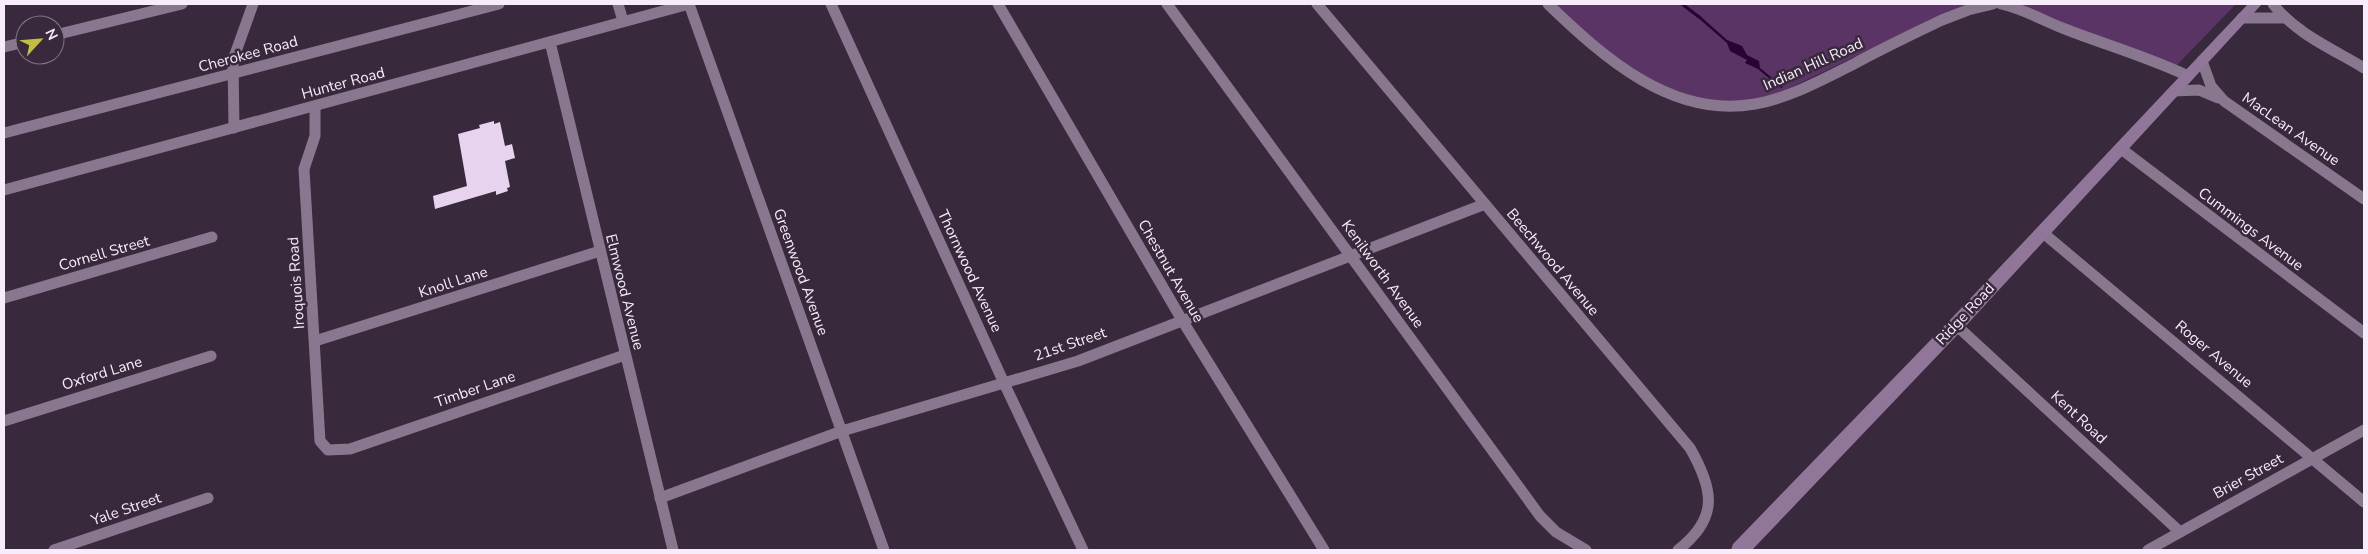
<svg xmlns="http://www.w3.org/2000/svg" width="2368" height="554" viewBox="0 0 2368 554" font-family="'Nunito Sans',sans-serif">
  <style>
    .green { fill: #593464 }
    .water { fill: #2a0234 }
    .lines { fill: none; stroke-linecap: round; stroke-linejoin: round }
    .stream { stroke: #2a0234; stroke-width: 3 }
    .building { fill: #e7d3ee }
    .street { stroke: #89778f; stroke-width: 11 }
    .secondary { fill: #907699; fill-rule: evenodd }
    .labels { text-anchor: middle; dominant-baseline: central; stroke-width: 5; stroke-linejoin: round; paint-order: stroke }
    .street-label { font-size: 15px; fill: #f7ecfa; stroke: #38293d }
  </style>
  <rect width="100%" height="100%" fill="#38293d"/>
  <g class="green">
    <path d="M 1552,4 L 1981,4 L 1928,22 L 1777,94 L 1720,105 L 1662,86 L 1616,60 Z"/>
    <path d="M 2020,4 L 2236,4 L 2176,66 L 2106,42 Z"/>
  </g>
  <path class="water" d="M 1698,14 L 1727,40 L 1742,46 L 1747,55 L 1759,61 L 1760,68 L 1783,87 L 1781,88 L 1758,69 L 1745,63 L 1747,60 L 1730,51 L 1727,43 L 1696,16 Z"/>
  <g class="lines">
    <path class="stream" d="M 1682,4 L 1699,17"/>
  </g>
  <path class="building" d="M 494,121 L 494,124 L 500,122 L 505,146 L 512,144 L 515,158 L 505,161 L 510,187 L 507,188 L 508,191 L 496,195 L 496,191 L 435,209 L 433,196 L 467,186 L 458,134 L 480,128 L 479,125 Z"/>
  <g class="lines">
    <g class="street">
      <path d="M 618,4 L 623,21"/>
      <path d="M 689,4 L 884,550"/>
      <path d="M 831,4 L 1004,383 L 1083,550"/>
      <path d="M 998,4 L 1182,320 L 1324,550"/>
      <path d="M 1167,4 L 1540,516 L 1556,532 L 1586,550"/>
      <path d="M 1317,4 L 1690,448 C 1714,490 1719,518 1678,550"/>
      <path d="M 1548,4 C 1603,57 1672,119 1755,104 C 1790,98 1823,79 1854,64 C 1883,48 1913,34 1942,20 L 1968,10 L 1993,4"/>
      <path d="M 2001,4 C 2024,9 2044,21 2065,29 C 2106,45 2148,57 2188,76"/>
      <path d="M 2273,4 C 2296,34 2333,49 2364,68"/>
      <path d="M 2242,18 L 2285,18"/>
      <path d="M 55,35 L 182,4"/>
      <path d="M 550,42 L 673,550"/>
      <path d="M 4,47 L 25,42"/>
      <path d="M 2202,61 L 2211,86 L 2224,101 L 2364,199"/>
      <path d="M 2174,91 L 2199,90 L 2218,98"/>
      <path d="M 315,106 L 315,136 L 304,169 L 320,441 L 328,450 L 350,449 L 625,355"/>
      <path d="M 234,128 L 233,60 L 253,4"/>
      <path d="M 4,133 L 499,4"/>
      <path d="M 2120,148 L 2364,333"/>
      <path d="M 4,190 L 689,4"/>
      <path d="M 2042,232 L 2364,502"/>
      <path d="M 4,298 L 212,237"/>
      <path d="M 1956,325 L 2180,532"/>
      <path d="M 315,341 L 600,251"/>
      <path d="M 4,421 L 211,356"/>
      <path d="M 660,498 L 842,431 L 1078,361 L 1485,204"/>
      <path d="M 54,550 L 208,498"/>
      <path d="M 2148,550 L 2364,430"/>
    </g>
    <path class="secondary" d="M 2248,4 L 2262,4 L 1962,330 L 1752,550 L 1731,550 L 1733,544 L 1950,320 Z"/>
  </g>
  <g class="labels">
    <g class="street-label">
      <text transform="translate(248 54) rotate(-15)">Cherokee Road</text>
      <text transform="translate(1813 64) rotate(-24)">Indian Hill Road</text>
      <text transform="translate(343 83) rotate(-15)">Hunter Road</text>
      <text transform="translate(2291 129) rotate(35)">MacLean Avenue</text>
      <text transform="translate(2251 229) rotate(37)">Cummings Avenue</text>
      <text transform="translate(104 253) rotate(-16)">Cornell Street</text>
      <text transform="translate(1553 262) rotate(50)">Beechwood Avenue</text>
      <text transform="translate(970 271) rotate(65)">Thornwood Avenue</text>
      <text transform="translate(1171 271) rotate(60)">Chestnut Avenue</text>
      <text transform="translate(801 272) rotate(70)">Greenwood Avenue</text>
      <text transform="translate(1383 274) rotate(54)">Kenilworth Avenue</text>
      <text transform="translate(453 282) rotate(-18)">Knoll Lane</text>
      <text transform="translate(296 283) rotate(-94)">Iroquois Road</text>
      <text transform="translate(625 292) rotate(76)">Elmwood Avenue</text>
      <text transform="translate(1965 314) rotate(-47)">Ridge Road</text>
      <text transform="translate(1070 344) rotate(-19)">21st Street</text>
      <text transform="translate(2214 354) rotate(40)">Roger Avenue</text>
      <text transform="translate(102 373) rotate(-17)">Oxford Lane</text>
      <text transform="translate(475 389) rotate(-19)">Timber Lane</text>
      <text transform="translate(2079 417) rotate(43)">Kent Road</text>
      <text transform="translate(2248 476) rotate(-29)">Brier Street</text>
      <text transform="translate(126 509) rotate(-19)">Yale Street</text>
    </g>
  </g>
  <rect width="2368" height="554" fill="none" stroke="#f7ecfa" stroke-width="10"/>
  <g transform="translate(40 40) rotate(64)"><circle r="24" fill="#38293d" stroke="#847789"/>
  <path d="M0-4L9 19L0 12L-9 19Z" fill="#c1be40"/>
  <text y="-8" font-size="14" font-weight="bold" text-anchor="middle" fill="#f7ecfa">N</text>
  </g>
</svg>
